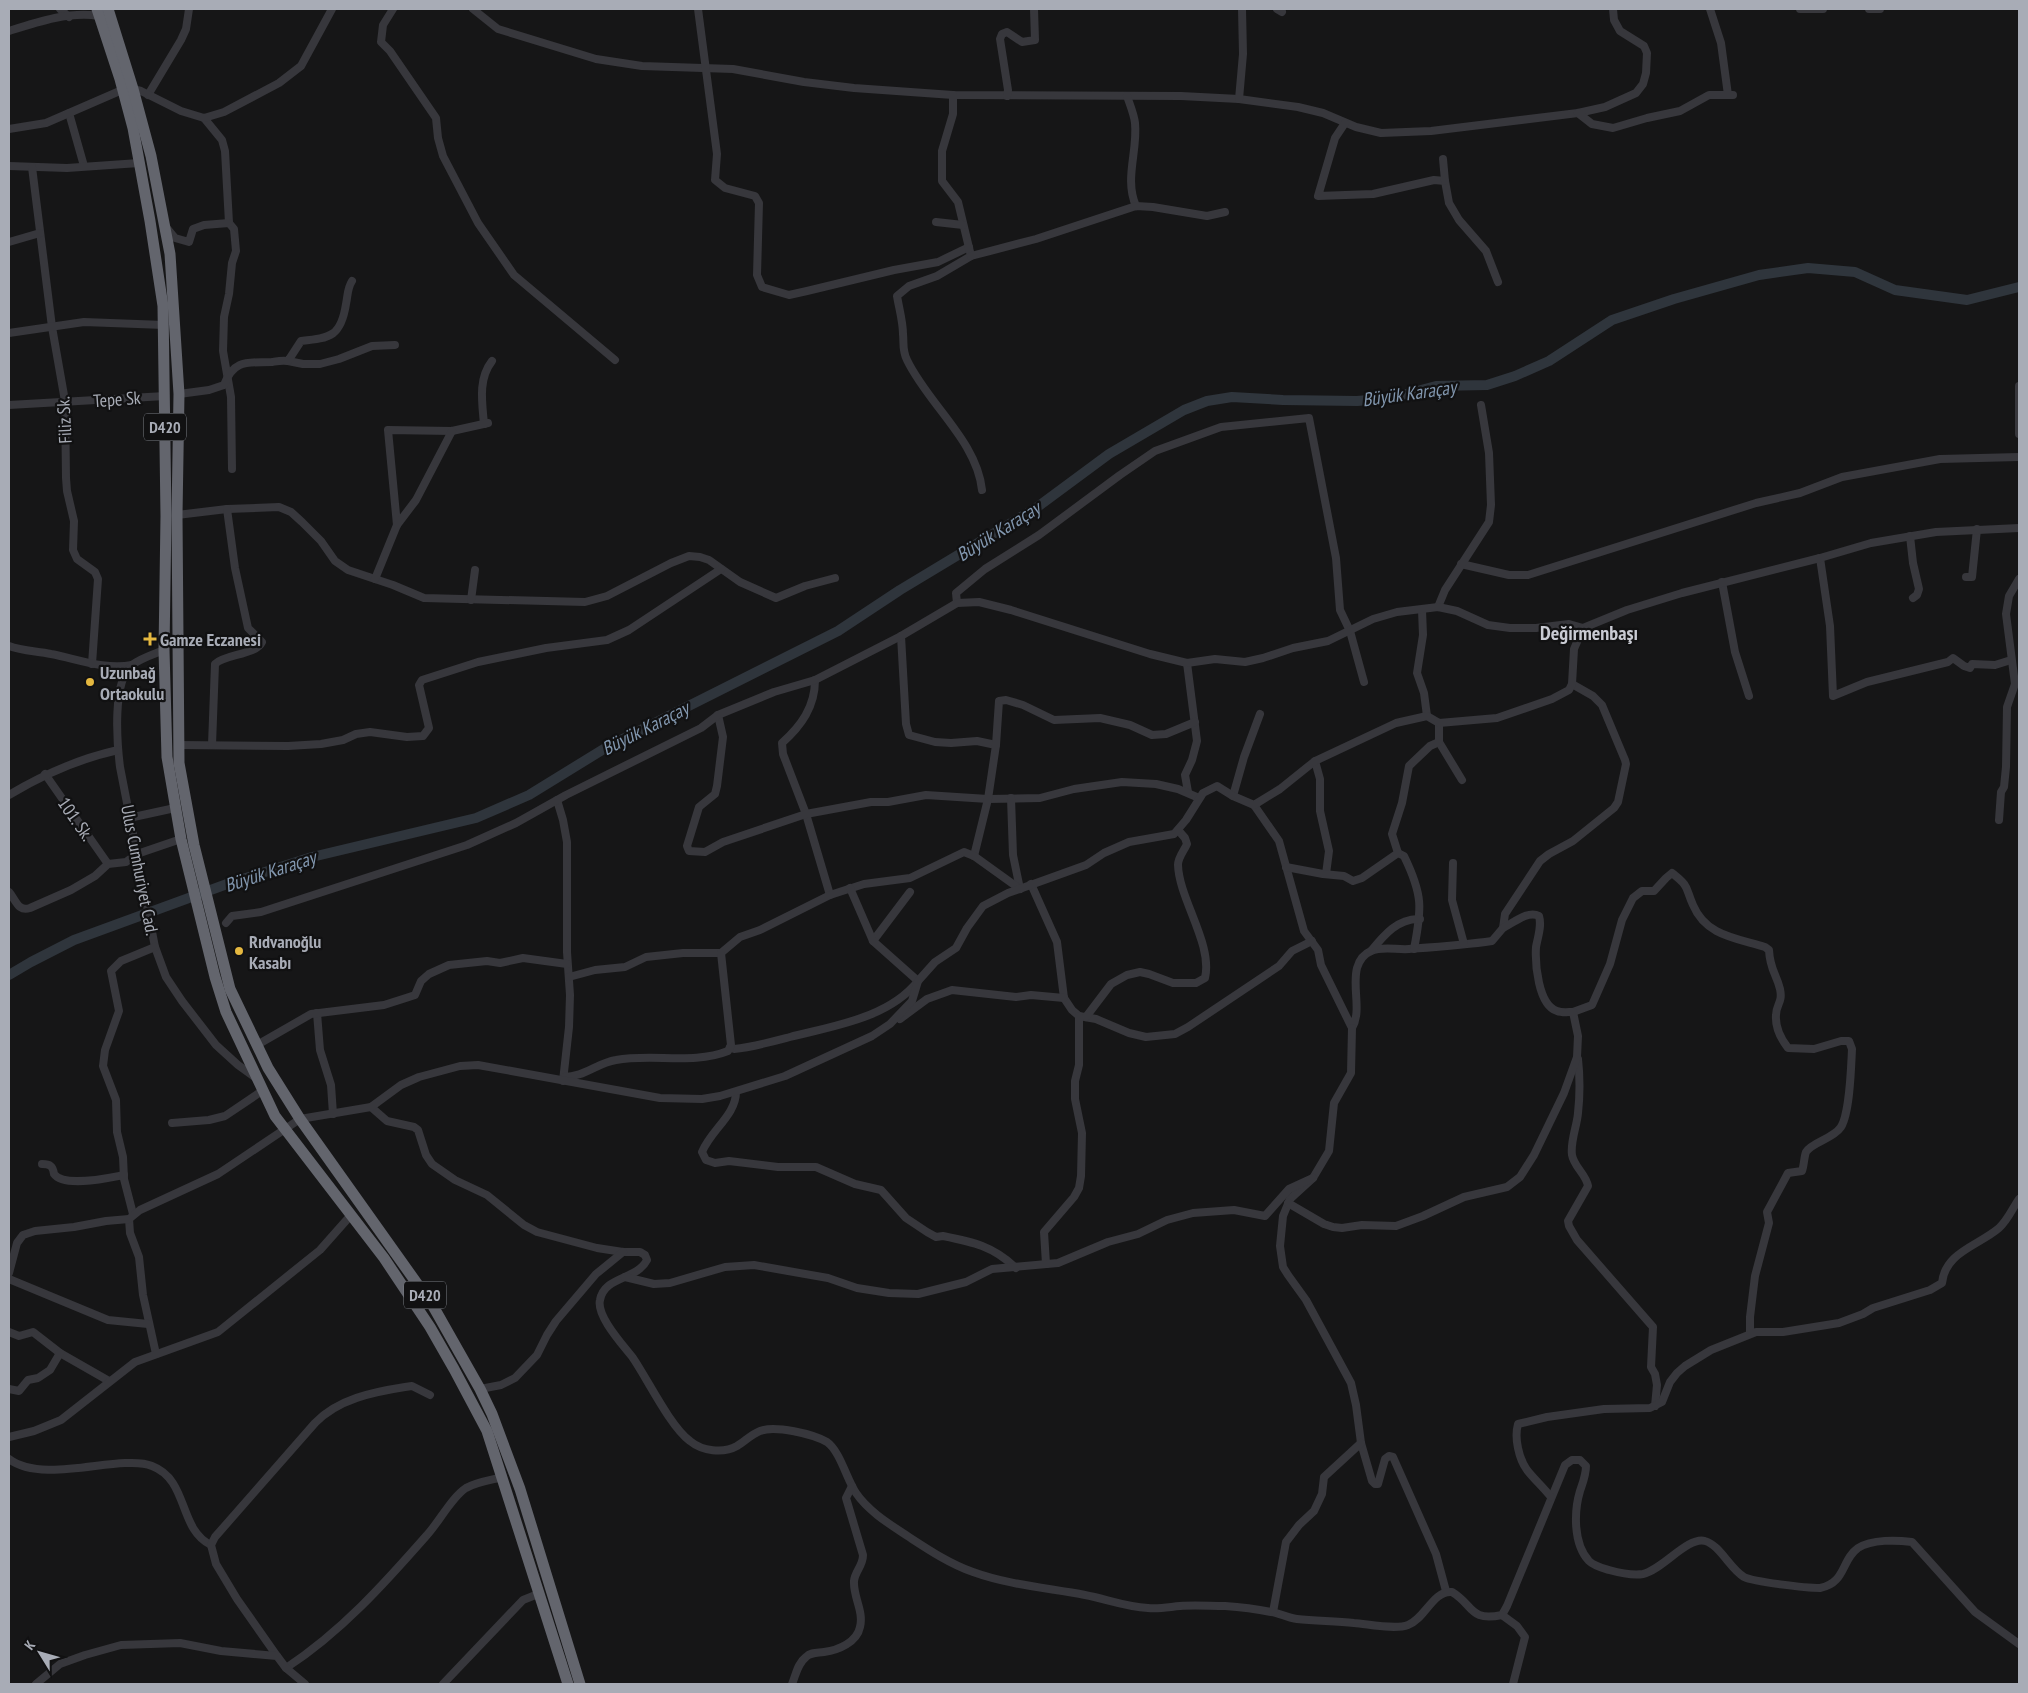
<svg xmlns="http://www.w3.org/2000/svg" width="2028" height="1693" viewBox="0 0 2028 1693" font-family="'PT Sans Narrow',sans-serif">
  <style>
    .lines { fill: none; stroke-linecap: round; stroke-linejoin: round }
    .river { stroke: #2f353c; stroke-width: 10 }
    .minor { stroke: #37373c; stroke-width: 8 }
    .highway { stroke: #63656d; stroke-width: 11 }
    .poi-dot { fill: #e5b840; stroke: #111112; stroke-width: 2 }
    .labels { text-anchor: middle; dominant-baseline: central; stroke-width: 4.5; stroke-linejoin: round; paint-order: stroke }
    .shield { fill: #111112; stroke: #7b7e85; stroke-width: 1 }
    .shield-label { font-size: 16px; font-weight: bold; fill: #a8acb6 }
    .street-label { font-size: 18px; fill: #a8acb6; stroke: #111112 }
    .poi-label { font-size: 18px; font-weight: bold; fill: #a8acb6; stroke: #111112; text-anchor: start }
    .water-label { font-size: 19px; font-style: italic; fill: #8297af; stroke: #111112 }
    .quarter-label { font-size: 20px; font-weight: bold; fill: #c9cbd3; stroke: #111112 }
  </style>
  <rect width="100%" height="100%" fill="#161617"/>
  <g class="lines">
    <path class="river" d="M 9,975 L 31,962 L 74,940 L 227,884 L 312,857 L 476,818 L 529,795 L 607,747 L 838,631 L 900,590 L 1036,508 L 1109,454 L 1184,410 L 1207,401 L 1232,397 L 1283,400 L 1357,401 L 1391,398 L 1436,386 L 1487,385 L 1515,376 L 1549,361 L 1612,320 L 1674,299 L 1759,275 L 1808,268 L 1855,272 L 1895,290 L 1967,300 L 2019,287"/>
    <g class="minor">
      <path d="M 60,9 L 69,17"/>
      <path d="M 393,9 L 383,25 L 381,42 L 390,51 L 436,118 L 438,138 L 443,156 L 478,223 L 514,275 L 615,360"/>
      <path d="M 473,9 L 498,29 L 596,59 L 642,66 L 733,69 L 804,82 L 854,88 L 953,95 L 1181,96 L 1239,99 L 1298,107 L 1323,113 L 1356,127 L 1381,133 L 1431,131 L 1578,113 L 1605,107 L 1636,93 L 1643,84 L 1646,73 L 1647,53 L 1644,46 L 1620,31 L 1614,20 L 1613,9"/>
      <path d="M 698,9 L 717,154 L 715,180 L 725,188 L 755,196 L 759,203 L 757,275 L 762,287 L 789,295 L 807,291 L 894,270 L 938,262 L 969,247"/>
      <path d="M 1277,9 L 1282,12"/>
      <path d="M 1710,9 L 1721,43 L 1728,95"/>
      <path d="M 1800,9 L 1823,9"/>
      <path d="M 1869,9 L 1880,9"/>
      <path d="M 9,31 C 37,22 70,11 99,16"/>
      <path d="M 148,95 L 181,40 L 186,29 L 189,9"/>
      <path d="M 953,95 L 953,114 L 942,151 L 942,181 L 958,202 L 971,256 L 937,276 L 909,286 L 897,296 C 899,308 903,322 903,334 C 904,343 902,350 907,360 C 928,404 977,441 982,490"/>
      <path d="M 1007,96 L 1008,90 L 1000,39 L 1002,34 L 1007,32 L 1022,42 L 1035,40 L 1034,9"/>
      <path d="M 1127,96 C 1130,105 1134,114 1135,123 C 1138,151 1124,179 1136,206"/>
      <path d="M 1239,99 L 1243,54 L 1242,9"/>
      <path d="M 69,113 L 84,166"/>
      <path d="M 1578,113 L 1592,124 L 1613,128 L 1647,118 L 1680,111 L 1709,95 L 1733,95"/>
      <path d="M 204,118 L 222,140 L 225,151 L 229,223 L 234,229 L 236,251 L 232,263 L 229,294 L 224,317 L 223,351 L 231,397 L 232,469"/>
      <path d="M 1345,123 L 1335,138 L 1318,196 L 1373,194 L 1434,180 L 1445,181 L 1449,203 L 1459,220 L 1486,251 L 1498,282"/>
      <path d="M 9,129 L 46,123 L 122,90 L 133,89 L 141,91 L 181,111 L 204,118 L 224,112 L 279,83 L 301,66 L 332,9"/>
      <path d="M 1443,159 L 1445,181"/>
      <path d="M 9,166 L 67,168 L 139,163"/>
      <path d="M 32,167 L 52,327 L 65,401 L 66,478 L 67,491 L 74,521 L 73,550 L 77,559 L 95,572 L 98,579 L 92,664"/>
      <path d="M 936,222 L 963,225"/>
      <path d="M 166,227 L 175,238 L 189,242 L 193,229 L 204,225 L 229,223"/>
      <path d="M 9,242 L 40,233"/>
      <path d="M 971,256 L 1036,239 L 1136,206 L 1153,207 L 1207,216 L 1225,212"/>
      <path d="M 9,333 L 84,322 L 164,325"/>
      <path d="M 288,361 L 303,364 L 320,364 L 339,359 L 372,346 L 395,345"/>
      <path d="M 2019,386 L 2019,434"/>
      <path d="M 179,394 L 209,390 L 224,385 C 234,358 249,363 272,362 C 278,361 282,360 288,361 L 301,341 C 331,338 341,336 346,304 C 348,295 347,289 352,281"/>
      <path d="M 9,405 L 165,396"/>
      <path d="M 484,424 C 482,402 478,379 492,361"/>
      <path d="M 177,515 L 227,509 L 279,507 L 291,512 L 302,522 L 321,541 L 335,561 L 348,570 L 393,585 L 424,598 L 585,602 L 607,596 L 671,563 L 689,556 L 700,557 L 709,560 L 740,582 L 776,598 L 805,586 L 835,578"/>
      <path d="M 397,525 L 388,430 L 452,431 L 488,423"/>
      <path d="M 1910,536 L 1913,563 L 1919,589 L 1917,595 L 1913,598"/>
      <path d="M 1820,558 L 1830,626 L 1833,696 L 1867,682 L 1948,662 L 1953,658 L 1964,666 L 1970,668 L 1972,664 L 1995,665 L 2011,660"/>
      <path d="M 1461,564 L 1509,575 L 1528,575 L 1756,503 L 1800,493 L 1842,477 L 1940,459 L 2019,457"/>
      <path d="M 1966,577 L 1972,577 L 1977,529"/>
      <path d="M 375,579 L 397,525 L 416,500 L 452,431"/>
      <path d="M 1722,582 L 1735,652 L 1749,696"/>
      <path d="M 471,600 L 475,570"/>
      <path d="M 957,603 L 956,593 L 985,569 L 1039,535 L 1120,475 L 1155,451 L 1221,427 L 1309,418 L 1336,558 L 1340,610 L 1350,631 L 1364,682"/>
      <path d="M 1438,607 L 1445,590 L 1489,522 L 1491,505 L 1489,453 L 1481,405"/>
      <path d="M 1422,610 L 1423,635 L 1417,673 L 1424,693 L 1427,716"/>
      <path d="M 901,636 L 906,724 L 909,735 L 935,742 L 951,743 L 977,741 L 996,745"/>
      <path d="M 9,646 C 22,651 37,651 51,654 C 78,659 104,670 132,665"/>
      <path d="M 164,650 C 154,654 141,658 132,665 C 112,681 117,743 120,767 L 155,947 L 166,977 L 182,1001 L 216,1045 L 238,1065 L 256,1078"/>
      <path d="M 1187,663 L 1197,741 L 1192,760 L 1185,775 L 1188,792"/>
      <path d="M 815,680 C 815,707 801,726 782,743 L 783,754 L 806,814 L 830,895"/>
      <path d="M 718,715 L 723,737 L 717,786 L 715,794 L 699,807 L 687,846 L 689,851 L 705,852 L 723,842 L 806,814 L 871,802 L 888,802 L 926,795 L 988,799 L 1040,798 L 1074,789 L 1122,782 L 1156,784 L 1178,789 L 1199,798"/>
      <path d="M 1439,742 L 1462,780"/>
      <path d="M 178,745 L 288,746 L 321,744 L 343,740 L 356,734 L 370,732 L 407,737 L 423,736 L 429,728 L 419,685 L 422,680 L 478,662 L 546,648 L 607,640 L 629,630 L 721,569"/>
      <path d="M 212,745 L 215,664 C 225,654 256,655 262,642 L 248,628 L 235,568 L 227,509"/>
      <path d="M 1315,761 L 1320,779 L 1320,811 L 1329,851 L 1326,874"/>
      <path d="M 45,774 L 108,864"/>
      <path d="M 9,795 C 44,774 78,759 118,750"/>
      <path d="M 1233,796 L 1244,757 L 1260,714"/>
      <path d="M 1011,798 L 1013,855 L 1020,889"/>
      <path d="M 557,800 L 563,820 L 567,842 L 567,952 L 570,995 L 569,1027 L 563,1081"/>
      <path d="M 1254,805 L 1279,841 L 1304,931 L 1318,950 L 1321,965 L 1352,1028 C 1362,1011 1352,988 1357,968 C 1359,961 1364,954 1371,951 C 1382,946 1397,950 1409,949 C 1436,947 1465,945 1492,941 L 1503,928 L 1505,914 L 1540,861 L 1549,854 L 1573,841 L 1614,808 L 1618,802 L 1626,764 L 1625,760 L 1602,705 L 1593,696 L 1572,684"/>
      <path d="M 129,818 L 175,808"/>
      <path d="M 1999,820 L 2001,792 L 2004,787 L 2006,767 L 2007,707 L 2015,684 L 2006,614 L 2009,596 L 2019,579"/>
      <path d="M 1398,853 L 1404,856 C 1423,895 1422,908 1414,949"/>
      <path d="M 974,856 L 988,799 L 996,745 L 999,701 L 1006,700 L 1023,705 L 1054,720 L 1100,718 L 1130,725 L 1152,735 L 1166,734 L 1195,722"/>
      <path d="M 1453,863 L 1452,900 L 1464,944"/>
      <path d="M 1286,867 L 1323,874 L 1344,876 L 1353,881 L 1362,878 L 1398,853 L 1392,834 L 1402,803 L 1409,766 L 1430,746 L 1439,742 L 1439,723"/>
      <path d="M 1031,884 L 1057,942 L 1064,998 L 1072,1010 L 1079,1016 L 1096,1019 L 1129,1033 L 1146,1037 L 1175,1034 L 1188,1027 L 1279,966 L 1292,951 L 1312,941"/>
      <path d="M 9,892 C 16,900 18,912 30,908 L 71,890 L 95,876 L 108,864 L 126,862 L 137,854 L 181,839"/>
      <path d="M 226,923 L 232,916 L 261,912 L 467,845 L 516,823 L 566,795 L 701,728 L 718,715 L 774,692 L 815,680 L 901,636 L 957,603 L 979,602 L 1011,610 L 1150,654 L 1187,663 L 1215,659 L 1245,662 L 1263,658 L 1293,648 L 1328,641 L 1373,619 L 1397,612 L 1438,607 L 1457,611 L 1488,625 L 1510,628 L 1536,628 L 1569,624 L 1583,628"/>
      <path d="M 873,941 L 910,892"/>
      <path d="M 1371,951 C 1384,935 1398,918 1420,919"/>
      <path d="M 569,977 L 595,970 L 625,967 L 646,957 L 683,953 L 721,953 L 740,937 L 760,930 L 830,895 L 864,884 L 910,878 L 964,852 L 974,856 L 1020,889"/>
      <path d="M 1573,1012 L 1592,1005 L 1610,964 L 1622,920 L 1633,898 L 1642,891 L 1654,891 L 1666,878 L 1672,873 C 1690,887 1685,887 1693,905 C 1706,936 1736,938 1765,947 L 1769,950 C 1770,970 1776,973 1780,989 C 1783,1003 1776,1004 1776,1015 C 1775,1028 1781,1039 1788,1048 L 1814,1049 L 1841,1041 L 1849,1041 L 1852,1049 C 1851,1068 1850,1112 1841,1127 C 1833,1139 1812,1142 1806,1152 C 1804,1157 1804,1166 1802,1171 L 1788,1173 L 1767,1212 L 1769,1223 L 1755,1276 L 1750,1317 L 1750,1333"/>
      <path d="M 317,1013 L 320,1050 L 331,1085 L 333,1114"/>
      <path d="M 1086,1017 L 1111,984 L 1127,975 L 1140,972 L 1149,974 L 1173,983 L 1196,983 L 1205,978 C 1213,944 1179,899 1178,865 C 1178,857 1184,851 1187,844 L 1185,838 L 1178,830"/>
      <path d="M 900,1019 L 927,999 L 952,990 L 1016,997 L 1031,995 L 1064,998"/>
      <path d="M 1352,1028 L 1351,1073 L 1334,1103 L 1329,1151 L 1313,1178 L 1290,1199 L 1283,1216 L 1280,1246 L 1283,1267 L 1288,1275 L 1306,1300 L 1351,1383 L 1356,1405 L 1361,1443 L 1372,1481 L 1375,1484 L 1378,1484 L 1385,1459 L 1389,1456 L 1393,1457 L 1436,1554 L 1446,1591"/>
      <path d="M 257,1045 L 311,1014 L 384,1005 L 409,997 L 415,995 L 421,981 L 429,974 L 449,965 L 487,961 L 500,963 L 523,958 L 567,964"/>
      <path d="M 730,1047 L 734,1049 C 753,1047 771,1042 790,1037 C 833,1026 889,1018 918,981 L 873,941 L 850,888"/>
      <path d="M 1578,1059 C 1580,1077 1580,1095 1578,1113 C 1577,1126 1570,1142 1572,1155 C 1574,1167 1586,1174 1588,1186 L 1568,1221 L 1569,1226 L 1577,1240 L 1653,1327 L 1651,1367 L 1655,1374 L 1657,1385 L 1655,1406"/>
      <path d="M 564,1077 C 584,1077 597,1063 616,1060 C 652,1053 693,1065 728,1051 L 731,1045 L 721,953"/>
      <path d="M 736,1092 C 736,1115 711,1130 702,1152 L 706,1160 L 715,1163 L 729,1161 L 778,1167 L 816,1167 L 855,1184 L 881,1190 L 906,1218 L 927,1232 L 936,1237 L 943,1236 C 973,1242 993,1246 1016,1268"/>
      <path d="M 371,1107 L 387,1121 L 414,1127 L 418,1130 L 426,1155 L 432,1164 L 455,1180 L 487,1195 L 524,1225 L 537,1232 L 597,1248 L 623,1252 L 640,1252 L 645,1255 L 647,1260 C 637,1280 604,1276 600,1300 C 596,1316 623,1345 633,1358 C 648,1380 670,1426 690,1441 C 702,1451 723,1454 737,1446 C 745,1441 752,1434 760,1431 C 775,1425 813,1434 827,1442 C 840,1451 847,1480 856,1493 C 869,1512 891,1525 909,1537 C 929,1550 950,1564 973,1572 C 1009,1585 1048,1588 1085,1595 C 1106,1599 1126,1607 1148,1608 C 1159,1609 1169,1607 1180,1606 C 1194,1605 1210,1606 1225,1606 C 1240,1607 1256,1609 1271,1612 C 1280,1613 1287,1618 1297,1619 C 1316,1621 1335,1621 1354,1623 C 1368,1624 1395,1630 1408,1625 C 1425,1619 1433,1590 1452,1592 C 1474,1605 1469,1622 1502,1615 L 1507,1606 L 1565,1465 L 1572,1460 L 1580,1460 L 1586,1466 C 1586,1475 1583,1482 1580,1491 C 1574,1511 1573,1544 1589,1561 C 1594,1566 1602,1568 1609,1570 C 1620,1573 1632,1576 1643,1574 C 1662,1570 1688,1536 1705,1541 C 1720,1545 1730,1569 1744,1577 C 1754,1582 1806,1588 1820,1588 C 1846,1583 1841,1560 1858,1548 C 1872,1539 1897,1540 1912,1542 L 1975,1612 L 2019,1644"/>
      <path d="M 172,1123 L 209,1120 L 225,1116 L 262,1091"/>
      <path d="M 42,1164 C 50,1164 53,1166 54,1174 C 64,1188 108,1178 124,1175"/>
      <path d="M 1288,1203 L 1324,1224 L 1333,1227 L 1342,1228 L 1362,1225 L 1396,1226 L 1423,1216 L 1464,1197 L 1507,1187 L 1520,1177 L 1534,1155 L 1564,1093 L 1577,1057 L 1578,1036 L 1573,1012 C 1568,1012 1562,1013 1557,1011 C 1538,1005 1535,963 1536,947 C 1538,936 1542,926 1539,916 C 1528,910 1513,923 1503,928"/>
      <path d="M 133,1214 L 124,1179 L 123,1157 L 117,1132 L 116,1100 L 103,1066 L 105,1050 L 119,1011 L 111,971 L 121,961 L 155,947"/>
      <path d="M 129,1219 L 130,1233 L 139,1257 L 143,1295 L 156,1354"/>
      <path d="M 1046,1264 L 1044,1232 L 1074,1197 L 1079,1188 L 1081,1176 L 1082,1133 L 1075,1099 L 1075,1081 L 1079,1065 L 1079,1016"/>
      <path d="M 9,1273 L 17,1243 L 23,1235 L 35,1231 L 74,1227 L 106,1221 L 129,1219 L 140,1210 L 218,1174 L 300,1119 L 371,1107 L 401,1085 L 419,1077 L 460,1066 L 478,1065 L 660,1098 L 702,1099 L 720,1096 L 785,1076 L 872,1036 L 890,1024 L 912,1001 L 918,981 L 935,962 L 956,948 L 967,928 L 983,906 L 1008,893 L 1086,865 L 1104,853 L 1129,842 L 1174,834 L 1186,820 L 1203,793 L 1217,786 L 1233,796 L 1254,805 L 1280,789 L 1315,761 L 1396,723 L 1427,716 L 1439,723 L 1497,718 L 1552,699 L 1569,690 L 1572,684 L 1574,649 L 1583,628 L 1627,610 L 1682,593 L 1820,558 L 1871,543 L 1936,532 L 2019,528"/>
      <path d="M 625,1277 L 654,1284 L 670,1283 L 725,1267 L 754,1265 L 828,1278 L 857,1288 L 889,1293 L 918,1294 L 966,1282 L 992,1269 L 1058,1263 L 1108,1242 L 1138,1234 L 1167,1220 L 1193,1213 L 1234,1210 L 1265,1216 L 1289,1189 L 1313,1178"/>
      <path d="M 9,1279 L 108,1320 L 148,1324"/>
      <path d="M 9,1332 L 19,1336 L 33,1332 L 60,1353 L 109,1381"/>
      <path d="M 9,1389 L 19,1391 L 28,1380 L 38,1378 L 50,1370 L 60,1353"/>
      <path d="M 480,1389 L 501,1385 L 515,1378 L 537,1355 L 547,1335 L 556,1321 L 596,1274 L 623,1252"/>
      <path d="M 9,1437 L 34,1431 L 61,1420 L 135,1362 L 218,1332 L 320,1250 L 351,1215"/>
      <path d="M 9,1459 C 37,1480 92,1464 125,1463 C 134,1463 143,1462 152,1466 C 189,1480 178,1529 211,1545"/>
      <path d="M 1551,1497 C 1543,1487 1534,1479 1527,1470 C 1519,1459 1514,1438 1518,1424 L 1547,1417 L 1604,1409 L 1650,1408 L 1662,1402 L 1670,1382 L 1677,1373 L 1685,1366 L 1711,1350 L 1756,1332 L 1783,1332 L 1839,1323 L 1863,1314 L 1873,1308 L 1930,1290 L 1942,1283 C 1945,1252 1978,1246 1999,1228 C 2008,1220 2012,1209 2019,1199"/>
      <path d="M 1273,1612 L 1286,1542 L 1299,1525 L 1314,1511 L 1322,1494 L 1324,1477 L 1361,1443"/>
      <path d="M 1502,1615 L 1517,1626 L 1525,1637 L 1513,1684"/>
      <path d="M 277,1656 L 237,1599 L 216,1564 L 211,1545 L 215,1537 L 315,1423 C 338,1399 373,1392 405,1387 L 412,1386 L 430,1395"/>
      <path d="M 286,1668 C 341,1632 384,1584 427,1535 C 439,1522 452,1497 466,1488 C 476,1482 491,1480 503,1477"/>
      <path d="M 36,1684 L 60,1664 L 85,1655 L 121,1645 L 180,1643 L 221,1651 L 277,1656 L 286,1668 L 305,1684"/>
      <path d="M 443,1684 L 523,1600 L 538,1594"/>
      <path d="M 792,1684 C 796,1675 797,1664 806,1657 C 811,1652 817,1653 824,1652 C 839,1650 857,1642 860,1627 C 864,1611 853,1597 854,1581 C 855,1571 863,1566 863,1555 L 846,1498 L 852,1486"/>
    </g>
    <g class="highway">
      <path d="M 97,9 L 120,79 L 133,128 L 150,221 L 163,306 L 166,516 L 164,650 L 167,757 L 181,839 L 215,977 L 226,1012 L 275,1116 L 384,1258 L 430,1327 L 454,1369 L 487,1431 L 568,1684"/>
      <path d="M 108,9 L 133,89 L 151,156 L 170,254 L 179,394 L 177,515 L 179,763 L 194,845 L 230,989 L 268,1068 L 300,1119 L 433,1306 L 480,1389 L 492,1414 L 520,1489 L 580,1684"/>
    </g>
  </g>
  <g class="poi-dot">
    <path d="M147.5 631.5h5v5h5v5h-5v5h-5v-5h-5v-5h5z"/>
    <circle cx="90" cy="682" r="5"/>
    <circle cx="239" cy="951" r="5"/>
  </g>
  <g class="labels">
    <g class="shield">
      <rect x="144" y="413.5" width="42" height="27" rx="4"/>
      <rect x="404" y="1281.5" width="42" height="27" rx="4"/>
    </g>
    <g class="shield-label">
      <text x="165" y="427">D420</text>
      <text x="425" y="1295">D420</text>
    </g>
    <g class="street-label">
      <text transform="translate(117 399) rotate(-4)">Tepe Sk</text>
      <text transform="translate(64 420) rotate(-93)">Filiz Sk.</text>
      <text transform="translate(76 819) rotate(55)">101. Sk.</text>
      <text transform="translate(140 870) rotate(79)">Ulus Cumhuriyet Cad.</text>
    </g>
    <g class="poi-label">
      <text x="160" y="639">Gamze Eczanesi</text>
      <text x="100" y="672">Uzunbağ<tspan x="100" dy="21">Ortaokulu</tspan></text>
      <text x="249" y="941">Rıdvanoğlu<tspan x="249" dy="21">Kasabı</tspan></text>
    </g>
    <g class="water-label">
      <text transform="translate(1409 393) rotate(-8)">Büyük Karaçay</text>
      <text transform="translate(998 531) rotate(-32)">Büyük Karaçay</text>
      <text transform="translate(645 728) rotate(-27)">Büyük Karaçay</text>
      <text transform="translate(270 871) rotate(-18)">Büyük Karaçay</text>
    </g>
    <g class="quarter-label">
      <text x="1589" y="633">Değirmenbaşı</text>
    </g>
  </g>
  <rect width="2028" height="1693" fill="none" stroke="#a8acb6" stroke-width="20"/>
  <g transform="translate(40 1653) rotate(307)" stroke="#111112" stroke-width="4" paint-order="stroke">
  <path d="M0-4L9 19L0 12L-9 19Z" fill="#a8acb6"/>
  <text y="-8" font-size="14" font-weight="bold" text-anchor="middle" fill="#a8acb6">K</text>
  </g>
</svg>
